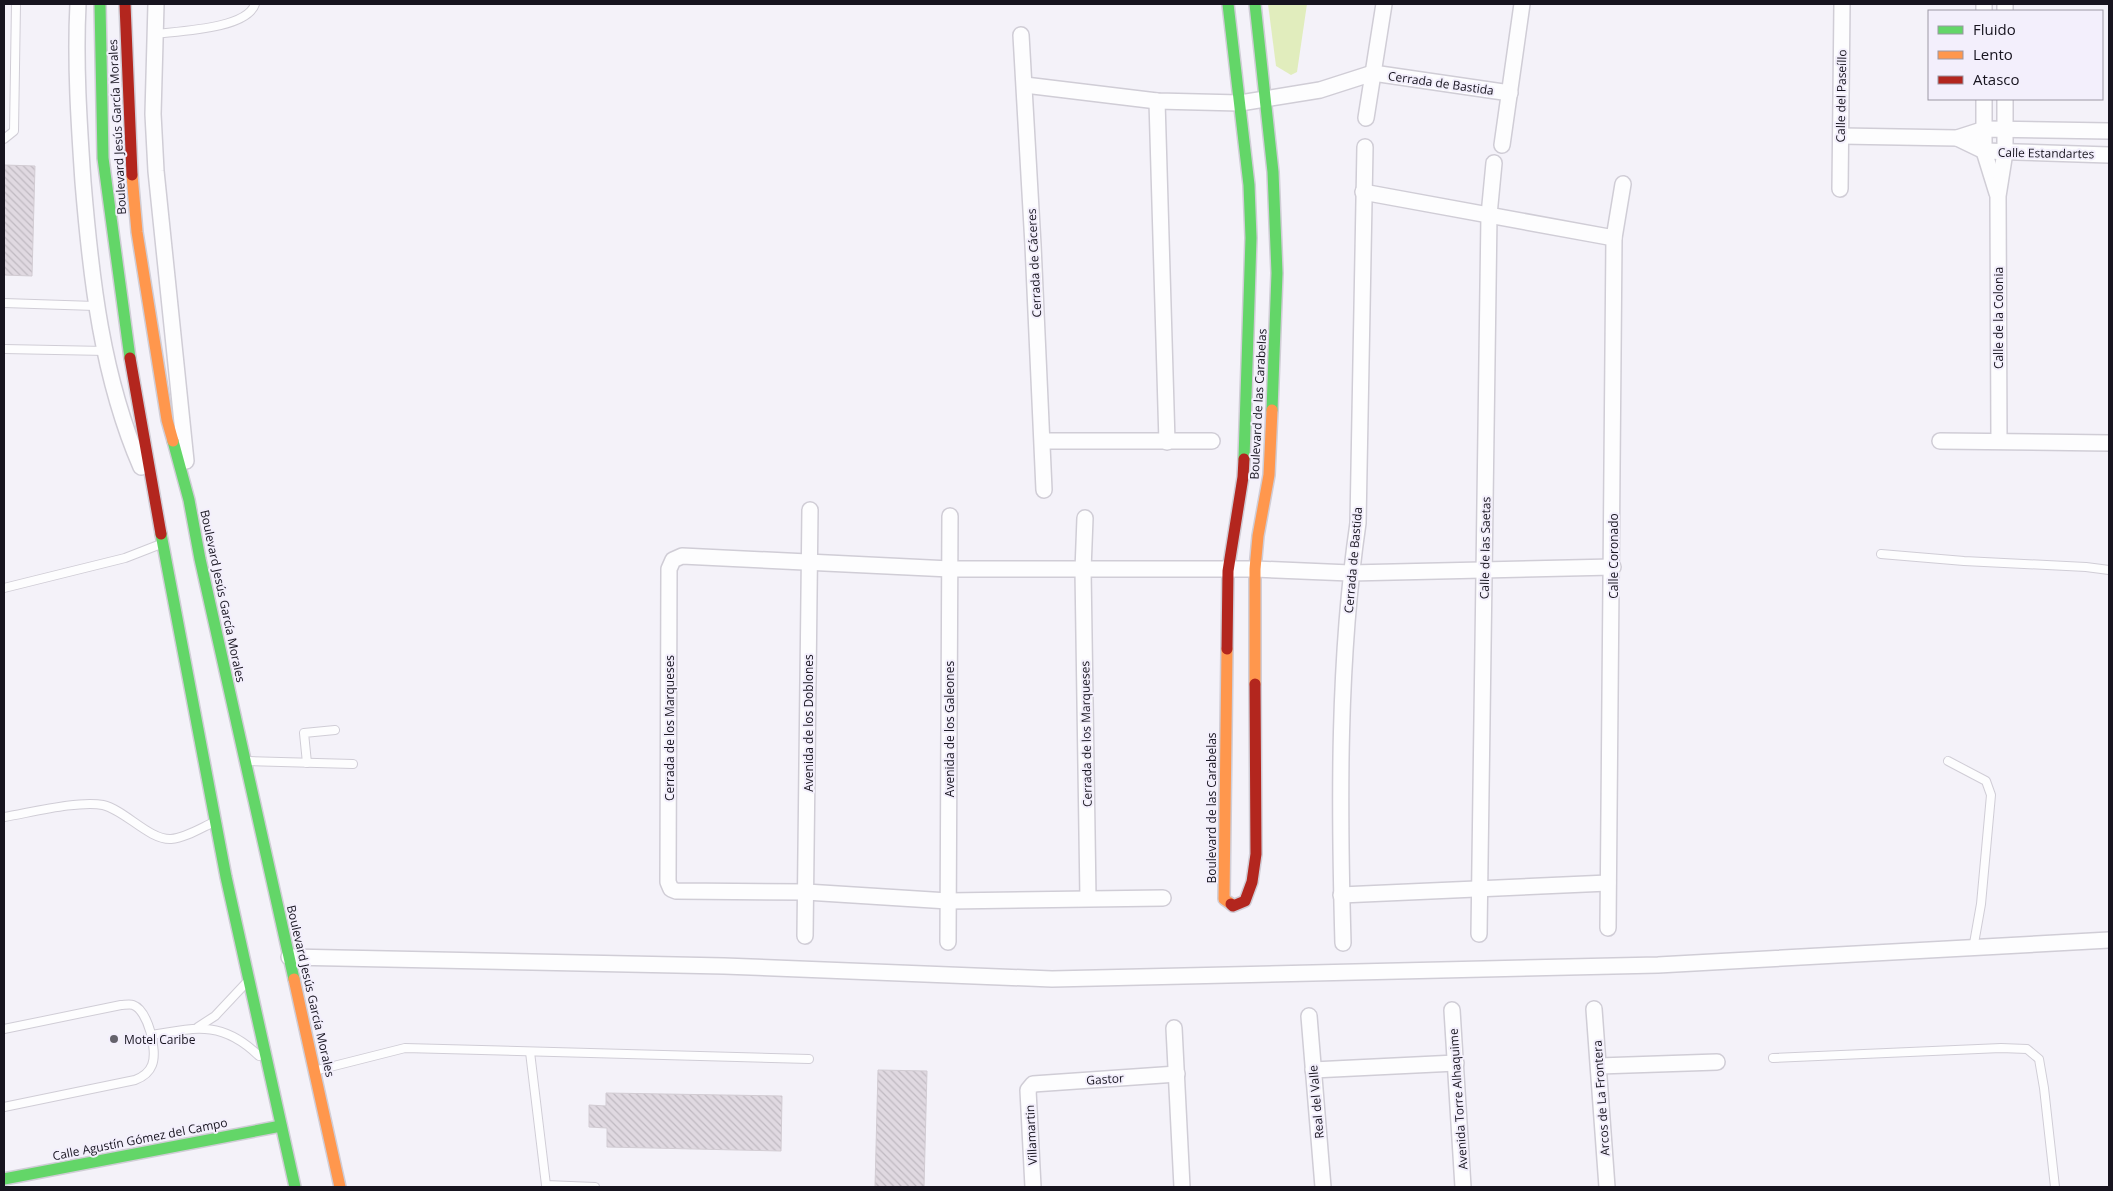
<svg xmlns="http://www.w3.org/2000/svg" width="2113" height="1191" viewBox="0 0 2113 1191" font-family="'Open Sans',sans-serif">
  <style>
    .park { fill: #e1edbd }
    .building { fill: url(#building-back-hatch); stroke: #d2ccd3 }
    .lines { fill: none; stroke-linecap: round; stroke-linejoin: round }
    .lane-casing { stroke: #d0cdd6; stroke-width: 10 }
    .street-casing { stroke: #d0cdd6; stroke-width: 18 }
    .fast-casing { stroke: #d0cdd6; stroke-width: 14 }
    .slow-casing { stroke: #d0cdd6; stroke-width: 14 }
    .jam-casing { stroke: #d0cdd6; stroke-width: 14 }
    .lane { stroke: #fdfdfe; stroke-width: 8 }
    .street { stroke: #fdfdfe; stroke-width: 15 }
    .fast { stroke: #63d668; stroke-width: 11 }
    .slow { stroke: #ff974d; stroke-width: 11 }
    .jam { stroke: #b3261e; stroke-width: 11 }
    .poi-dot { fill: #64626b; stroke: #f3effc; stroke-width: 2 }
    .labels { text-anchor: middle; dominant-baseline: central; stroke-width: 4; stroke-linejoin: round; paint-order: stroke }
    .street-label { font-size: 12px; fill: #17141f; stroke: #f3effc }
    .poi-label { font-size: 12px; fill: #17141f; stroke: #f3effc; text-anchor: start }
  </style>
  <defs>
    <pattern id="building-back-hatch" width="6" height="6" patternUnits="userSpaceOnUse" patternTransform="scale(1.25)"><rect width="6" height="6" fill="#e0d9e1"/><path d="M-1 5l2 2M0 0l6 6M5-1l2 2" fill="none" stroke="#bfb9c1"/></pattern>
  </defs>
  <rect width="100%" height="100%" fill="#f4f2f9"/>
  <path class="park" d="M 1268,4 L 1307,4 L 1297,72 L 1291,75 L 1276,66 Z"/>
  <g class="building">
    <path d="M 4,165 L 35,166 L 32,276 L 4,275 Z"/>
    <path d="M 878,1070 L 927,1071 L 924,1187 L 875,1187 Z"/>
    <path d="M 606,1093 L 782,1096 L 781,1151 L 607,1147 L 607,1128 L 589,1127 L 589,1105 L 606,1106 Z"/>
  </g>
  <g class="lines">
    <defs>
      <g id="lane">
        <path d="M 155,34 C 179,31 247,29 255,4"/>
        <path d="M 4,139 L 14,131 L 16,4"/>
        <path d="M 4,303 L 95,306"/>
        <path d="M 4,349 L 106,351"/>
        <path d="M 1881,554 L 1964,561 L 2086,567 L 2109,570"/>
        <path d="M 4,588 L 125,558 L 161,544"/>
        <path d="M 249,761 L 353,764"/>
        <path d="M 1948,761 L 1986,781 L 1991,795 L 1981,904 L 1973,949"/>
        <path d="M 307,763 L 304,733 L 335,730"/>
        <path d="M 4,817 C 29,813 79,800 103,805 C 125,810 149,840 171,839 C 185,838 201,828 214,822"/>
        <path d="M 198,1027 L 215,1016 L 246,983"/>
        <path d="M 4,1029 L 121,1005 C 124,1005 130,1004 133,1005 C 148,1010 158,1051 152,1065 C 149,1073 143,1077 135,1080 L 4,1107"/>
        <path d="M 152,1035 C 197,1027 223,1021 259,1056"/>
        <path d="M 530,1052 L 546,1185 L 595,1187"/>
        <path d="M 1773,1058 L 2001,1048 L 2027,1049 L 2039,1059 L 2044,1088 L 2055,1187"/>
        <path d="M 318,1070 L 405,1048 L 809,1059"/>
      </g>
      <g id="street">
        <path d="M 78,4 C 75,63 79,123 83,182 C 91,279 102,377 141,467"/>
        <path d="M 156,4 L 153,114 L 156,171 L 186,461"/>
        <path d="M 1984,4 L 1984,11"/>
        <path d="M 2005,11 L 2005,4"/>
        <path d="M 1021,35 L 1033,245 L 1044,490"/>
        <path d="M 1025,85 L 1157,101 L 1240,103 L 1320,90 L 1373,73 L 1510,93"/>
        <path d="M 1984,99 L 1984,151 L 1997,193"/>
        <path d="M 1157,101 L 1167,442"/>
        <path d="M 1366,118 L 1384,4"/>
        <path d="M 1841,136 L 1957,138 L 1985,129 L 2109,131"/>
        <path d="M 1957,138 L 1984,151 L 2109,155"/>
        <path d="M 1502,145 L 1522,4"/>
        <path d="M 1840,189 L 1842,4"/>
        <path d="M 1363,192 L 1614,238"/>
        <path d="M 1043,441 L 1212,441"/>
        <path d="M 1940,441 L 2109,443"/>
        <path d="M 1999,441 L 1998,196 L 2005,152 L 2005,99"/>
        <path d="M 1085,518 L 1083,570 L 1088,898"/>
        <path d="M 1341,895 L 1608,883"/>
        <path d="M 1163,898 L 948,901 L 806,892 L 676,891 L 671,889 L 668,882 L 669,569 L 673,560 L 682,556 L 950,569 L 1255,569 L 1350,573 L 1613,567"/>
        <path d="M 1608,928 L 1614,238 L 1623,184"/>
        <path d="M 1479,934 L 1489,215 L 1494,163"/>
        <path d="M 805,936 L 810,510"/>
        <path d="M 948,942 L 950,516"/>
        <path d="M 1343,943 C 1339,803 1338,660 1358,523 L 1365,147"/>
        <path d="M 289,957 L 724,966 L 1052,979 L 1658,965 L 2109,940"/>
        <path d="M 1594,1009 L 1607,1187"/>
        <path d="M 1452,1010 L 1463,1187"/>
        <path d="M 1309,1016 L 1323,1187"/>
        <path d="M 1174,1028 L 1182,1187"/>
        <path d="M 1599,1066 L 1717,1062"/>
        <path d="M 1313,1070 L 1456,1063"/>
        <path d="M 1033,1187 L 1028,1090 L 1033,1084 L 1177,1074"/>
      </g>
      <g id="fast">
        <path d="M 100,4 L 103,158 L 130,358"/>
        <path d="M 1228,4 L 1249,185 L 1251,238 L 1244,459"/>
        <path d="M 1255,4 L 1273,172 L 1277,273 L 1272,410"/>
        <path d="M 173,441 L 189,500 L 200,559 L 294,979"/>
        <path d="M 161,534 L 226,877 L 295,1187"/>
        <path d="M 4,1179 L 281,1126"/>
      </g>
      <g id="slow">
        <path d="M 132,175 L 137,232 L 167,420 L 173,441"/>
        <path d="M 1227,649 L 1224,899 L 1231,904"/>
        <path d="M 1255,684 L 1255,569 L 1258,536 L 1269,475 L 1272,410"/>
        <path d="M 294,979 L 340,1187"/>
      </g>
      <g id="jam">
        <path d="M 125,4 L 132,175"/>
        <path d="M 130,358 L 161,534"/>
        <path d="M 1227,649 L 1228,571 L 1243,477 L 1244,459"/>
        <path d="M 1231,904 L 1233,906 L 1245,901 L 1252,882 L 1256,854 L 1255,684"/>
      </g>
    </defs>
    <use href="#lane" class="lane-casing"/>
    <use href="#street" class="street-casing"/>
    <use href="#fast" class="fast-casing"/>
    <use href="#slow" class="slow-casing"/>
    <use href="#jam" class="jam-casing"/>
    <use href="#lane" class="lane"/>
    <use href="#street" class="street"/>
    <use href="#fast" class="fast"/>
    <use href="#slow" class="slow"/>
    <use href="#jam" class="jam"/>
  </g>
  <circle class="poi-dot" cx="114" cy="1039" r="5"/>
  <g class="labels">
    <g class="street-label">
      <text transform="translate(1441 83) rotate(8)">Cerrada de Bastida</text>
      <text transform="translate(1841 96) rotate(-89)">Calle del Paseíllo</text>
      <text transform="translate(117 127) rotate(-93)">Boulevard Jesús García Morales</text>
      <text transform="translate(2046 153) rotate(1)">Calle Estandartes</text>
      <text transform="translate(1034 263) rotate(-93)">Cerrada de Cáceres</text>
      <text transform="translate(1998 318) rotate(-90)">Calle de la Colonia</text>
      <text transform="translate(1258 404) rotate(-87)">Boulevard de las Carabelas</text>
      <text transform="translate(1485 548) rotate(-89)">Calle de las Saetas</text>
      <text transform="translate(1613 556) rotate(-90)">Calle Coronado</text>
      <text transform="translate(1353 560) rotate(-85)">Cerrada de Bastida</text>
      <text transform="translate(223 596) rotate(78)">Boulevard Jesús García Morales</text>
      <text transform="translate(808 723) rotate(-90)">Avenida de los Doblones</text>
      <text transform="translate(669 728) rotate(-90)">Cerrada de los Marqueses</text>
      <text transform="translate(949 729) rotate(-90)">Avenida de los Galeones</text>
      <text transform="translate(1086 734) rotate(-91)">Cerrada de los Marqueses</text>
      <text transform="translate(1211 808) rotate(-90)">Boulevard de las Carabelas</text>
      <text transform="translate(311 991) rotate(77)">Boulevard Jesús García Morales</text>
      <text transform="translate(1105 1079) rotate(-4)">Gastor</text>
      <text transform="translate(1601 1098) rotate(-94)">Arcos de La Frontera</text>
      <text transform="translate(1458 1099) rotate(-94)">Avenida Torre Alhaquime</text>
      <text transform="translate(1316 1102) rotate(-95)">Real del Valle</text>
      <text transform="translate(1031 1135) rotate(-93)">Villamartin</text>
      <text transform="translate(140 1139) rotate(-11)">Calle Agustín Gómez del Campo</text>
    </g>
    <g class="poi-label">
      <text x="124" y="1039">Motel Caribe</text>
    </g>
  </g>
  <rect width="2113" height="1191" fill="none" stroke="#17141f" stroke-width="10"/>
  <rect x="1928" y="10" width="175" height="90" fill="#f3effc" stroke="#9b97a4"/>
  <rect x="1938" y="26" width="25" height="8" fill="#63d668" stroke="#9b97a4"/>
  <text x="1973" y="35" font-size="15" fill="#17141f">Fluido</text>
  <rect x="1938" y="51" width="25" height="8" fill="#ff974d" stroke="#9b97a4"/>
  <text x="1973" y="60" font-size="15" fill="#17141f">Lento</text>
  <rect x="1938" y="76" width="25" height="8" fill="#b3261e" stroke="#9b97a4"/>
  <text x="1973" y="85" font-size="15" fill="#17141f">Atasco</text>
</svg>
